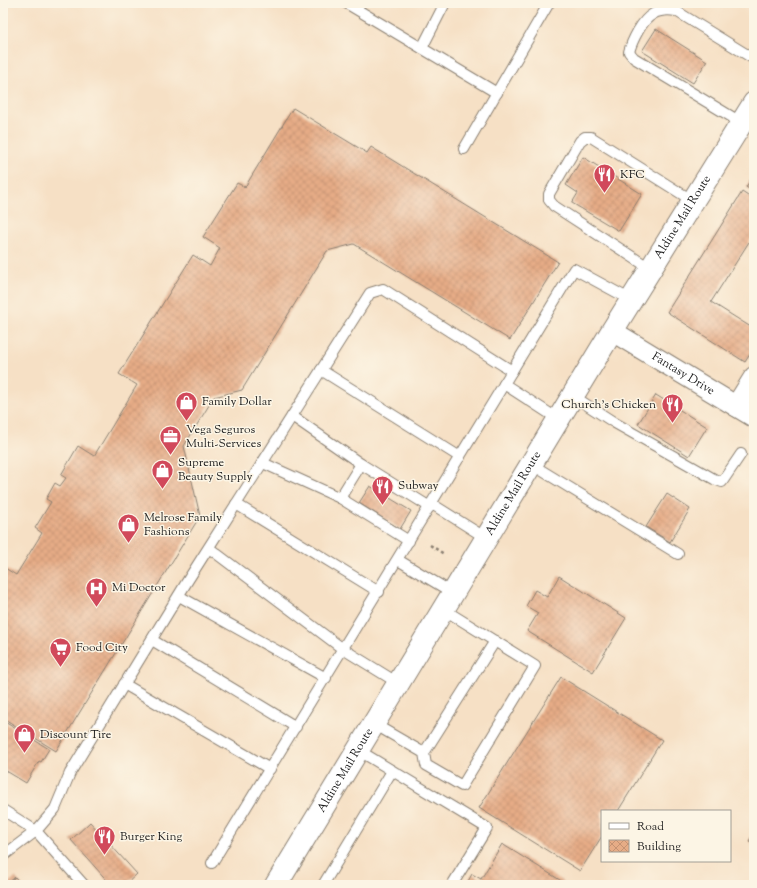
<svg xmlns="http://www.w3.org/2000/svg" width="757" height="888" viewBox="0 0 757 888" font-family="'Sorts Mill Goudy',serif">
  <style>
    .building { fill: url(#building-cross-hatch) }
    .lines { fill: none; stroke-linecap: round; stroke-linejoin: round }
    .service-casing { stroke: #897e70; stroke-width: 12 }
    .minor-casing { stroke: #897e70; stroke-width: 22 }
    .secondary-casing { stroke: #897e70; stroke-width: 24 }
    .path { stroke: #897e70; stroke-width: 2.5; stroke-dasharray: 3 3; stroke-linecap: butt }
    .service { stroke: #fff; stroke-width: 10 }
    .minor { stroke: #fff; stroke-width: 20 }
    .secondary { stroke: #fff; stroke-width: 22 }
    .labels { text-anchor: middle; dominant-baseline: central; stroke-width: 3; stroke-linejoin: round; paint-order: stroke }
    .poi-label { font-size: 12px; fill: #1c1c1c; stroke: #fcf5e5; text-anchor: start }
    .street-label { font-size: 12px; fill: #1c1c1c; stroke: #fcf5e5 }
  </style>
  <defs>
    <pattern id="building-cross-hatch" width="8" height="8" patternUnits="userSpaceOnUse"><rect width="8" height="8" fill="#e6ac86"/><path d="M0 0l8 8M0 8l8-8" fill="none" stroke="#c59373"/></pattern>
  </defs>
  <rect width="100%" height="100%" fill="#fcf5e5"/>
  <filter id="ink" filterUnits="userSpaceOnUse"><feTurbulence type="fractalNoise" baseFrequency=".025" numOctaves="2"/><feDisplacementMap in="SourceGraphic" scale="8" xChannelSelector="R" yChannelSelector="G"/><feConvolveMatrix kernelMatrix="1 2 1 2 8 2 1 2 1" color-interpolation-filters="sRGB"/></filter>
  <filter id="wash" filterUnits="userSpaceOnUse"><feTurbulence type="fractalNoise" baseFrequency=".012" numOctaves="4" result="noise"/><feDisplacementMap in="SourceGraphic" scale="16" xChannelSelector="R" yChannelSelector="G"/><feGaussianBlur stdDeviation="0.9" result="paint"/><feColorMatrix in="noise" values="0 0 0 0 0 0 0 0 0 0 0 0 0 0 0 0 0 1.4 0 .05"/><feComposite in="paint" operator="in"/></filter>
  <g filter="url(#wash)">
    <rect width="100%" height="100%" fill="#f6e0c5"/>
    <g id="blocks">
      <g class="building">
        <path d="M 656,29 L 707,61 L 693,83 L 642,51 Z"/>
        <path d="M 293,108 L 367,153 L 371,147 L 558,262 L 510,340 L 354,244 L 327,251 L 242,390 L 214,397 L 184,446 L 200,516 L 56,751 L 3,718 L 3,572 L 5,568 L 16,575 L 42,533 L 35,528 L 51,502 L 46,499 L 55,483 L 60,486 L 66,478 L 61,475 L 78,446 L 94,456 L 137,385 L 119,374 L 193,255 L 210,266 L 220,248 L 203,237 L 237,183 L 245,187 Z"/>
        <path d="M 583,157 L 642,194 L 619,231 L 572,203 L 578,193 L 566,185 Z"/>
        <path d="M 754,174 L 754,192 L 746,187 Z"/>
        <path d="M 742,192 L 754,200 L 754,234 L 711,302 L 754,329 L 754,348 L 745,362 L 667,312 Z"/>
        <path d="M 656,395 L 707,427 L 689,456 L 638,424 Z"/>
        <path d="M 370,486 L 411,511 L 400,529 L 359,503 Z"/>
        <path d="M 667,494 L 690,509 L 670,542 L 646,527 Z"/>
        <path d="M 559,576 L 626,618 L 593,672 L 527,631 L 538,613 L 526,606 L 535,590 L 547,597 Z"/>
        <path d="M 561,677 L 662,740 L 618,811 L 602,811 L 602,836 L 580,871 L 479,808 Z"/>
        <path d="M 3,721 L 49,749 L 41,762 L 39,761 L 26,783 L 3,769 Z"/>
        <path d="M 90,822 L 137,874 L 125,885 L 111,885 L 71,840 Z"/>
        <path d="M 754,833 L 754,844 L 749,841 Z"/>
        <path d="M 502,844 L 568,885 L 466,885 L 472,874 L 481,879 Z"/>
        <path d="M 15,877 L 22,885 L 6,885 Z"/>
      </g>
    </g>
  </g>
  <g filter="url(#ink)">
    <use href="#blocks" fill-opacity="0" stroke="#897e70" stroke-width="1"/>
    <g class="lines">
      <defs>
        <g id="service">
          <path d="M 346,3 L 497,93"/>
          <path d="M 422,48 L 445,3"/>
          <path d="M 742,123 L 634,58 L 629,52 C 631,44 634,38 638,31 C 647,15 657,8 676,11 L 754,59"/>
          <path d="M 464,149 L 549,3"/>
          <path d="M 651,269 L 554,206 L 549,200 L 549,194 L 580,141 L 585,137 L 591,137 L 693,201"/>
          <path d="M 321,370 L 460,457"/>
          <path d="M 573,396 L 615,423 L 714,479 L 722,482 L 741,454"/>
          <path d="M 292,416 L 361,464"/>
          <path d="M 558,419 L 504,384 L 574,269 L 631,300"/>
          <path d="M 263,463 L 340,498"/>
          <path d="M 531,464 L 678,554"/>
          <path d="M 236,504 L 379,592"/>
          <path d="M 432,504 L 486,538"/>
          <path d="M 409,541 L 340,498 L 361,464 L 430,507"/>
          <path d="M 209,548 L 343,649 L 398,683"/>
          <path d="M 398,560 L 453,593"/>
          <path d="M 179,596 L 326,678"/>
          <path d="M 152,640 L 296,727"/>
          <path d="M 124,684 L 270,769"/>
          <path d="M 374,724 L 424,753 L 426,765 L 462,786 L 535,666 L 443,609"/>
          <path d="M 358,750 L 487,828 L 452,885"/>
          <path d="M 424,753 L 495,641"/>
          <path d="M 3,810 L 36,831 L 3,856"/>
          <path d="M 212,863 L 504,384"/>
          <path d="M 84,885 L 36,831 L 55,809 L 70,773 L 188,580 L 370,293 L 383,289 L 512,371"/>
          <path d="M 323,885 L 392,771"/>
        </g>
        <g id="minor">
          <path id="s1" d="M 612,331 L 754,417"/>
          <path d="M 736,406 L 754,377"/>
        </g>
        <g id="secondary">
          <path id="s2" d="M 276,885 L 612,331 L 754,103"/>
        </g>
      </defs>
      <use href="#service" class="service-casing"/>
      <use href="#minor" class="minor-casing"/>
      <use href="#secondary" class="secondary-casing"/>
      <path class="path" d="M 430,545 L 444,554"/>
      <use href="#service" class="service"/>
      <use href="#minor" class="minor"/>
      <use href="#secondary" class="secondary"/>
    </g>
  </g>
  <defs>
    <symbol id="restaurant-pin" viewBox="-11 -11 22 30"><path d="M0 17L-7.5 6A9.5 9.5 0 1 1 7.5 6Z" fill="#d1495b" stroke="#fcf5e5"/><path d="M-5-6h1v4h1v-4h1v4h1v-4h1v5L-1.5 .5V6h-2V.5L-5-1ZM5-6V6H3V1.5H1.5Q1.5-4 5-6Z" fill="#fff"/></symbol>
    <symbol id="shop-pin" viewBox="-11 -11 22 30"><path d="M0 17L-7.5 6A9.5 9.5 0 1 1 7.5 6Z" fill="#d1495b" stroke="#fcf5e5"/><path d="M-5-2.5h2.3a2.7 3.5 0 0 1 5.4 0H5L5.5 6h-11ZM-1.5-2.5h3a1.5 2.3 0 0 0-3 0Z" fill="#fff"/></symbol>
    <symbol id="office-pin" viewBox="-11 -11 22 30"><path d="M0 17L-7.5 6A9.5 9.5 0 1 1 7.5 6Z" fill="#d1495b" stroke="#fcf5e5"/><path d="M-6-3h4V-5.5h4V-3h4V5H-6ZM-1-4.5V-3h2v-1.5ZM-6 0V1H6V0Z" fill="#fff"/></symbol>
    <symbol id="hospital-pin" viewBox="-11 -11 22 30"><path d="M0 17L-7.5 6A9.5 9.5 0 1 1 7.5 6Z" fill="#d1495b" stroke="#fcf5e5"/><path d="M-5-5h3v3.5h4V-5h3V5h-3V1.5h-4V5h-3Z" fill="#fff"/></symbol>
    <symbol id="supermarket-pin" viewBox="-11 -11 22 30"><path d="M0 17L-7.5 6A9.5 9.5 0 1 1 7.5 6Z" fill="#d1495b" stroke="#fcf5e5"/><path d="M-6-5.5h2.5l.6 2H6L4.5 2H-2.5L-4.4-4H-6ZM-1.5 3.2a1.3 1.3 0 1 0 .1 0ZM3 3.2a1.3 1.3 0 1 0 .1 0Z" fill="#fff"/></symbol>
  </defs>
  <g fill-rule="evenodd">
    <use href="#restaurant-pin" x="592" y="162" width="25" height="34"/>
    <use href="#shop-pin" x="174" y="390" width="25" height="34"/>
    <use href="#restaurant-pin" x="660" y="392" width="25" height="34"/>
    <use href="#office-pin" x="158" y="424" width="25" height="34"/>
    <use href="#shop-pin" x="150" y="458" width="25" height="34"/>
    <use href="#restaurant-pin" x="370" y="474" width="25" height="34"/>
    <use href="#shop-pin" x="116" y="512" width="25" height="34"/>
    <use href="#hospital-pin" x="84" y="576" width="25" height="34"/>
    <use href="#supermarket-pin" x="48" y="636" width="25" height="34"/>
    <use href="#shop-pin" x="12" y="722" width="25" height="34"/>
    <use href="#restaurant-pin" x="92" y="824" width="25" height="34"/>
  </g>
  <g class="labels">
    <g class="poi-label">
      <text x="620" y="175">KFC</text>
      <text x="202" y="402">Family Dollar</text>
      <text x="656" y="405" text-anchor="end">Church's Chicken</text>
      <text x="186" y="430">Vega Seguros<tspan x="186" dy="14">Multi-Services</tspan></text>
      <text x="178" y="463">Supreme<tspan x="178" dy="14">Beauty Supply</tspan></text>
      <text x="398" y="486">Subway</text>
      <text x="144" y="518">Melrose Family<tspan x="144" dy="14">Fashions</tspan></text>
      <text x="112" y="588">Mi Doctor</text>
      <text x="76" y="648">Food City</text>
      <text x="40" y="735">Discount Tire</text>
      <text x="120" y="837">Burger King</text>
    </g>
    <g class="street-label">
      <text stroke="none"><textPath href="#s2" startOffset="782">Aldine Mail Route</textPath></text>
      <text stroke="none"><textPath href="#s1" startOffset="83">Fantasy Drive</textPath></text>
      <text stroke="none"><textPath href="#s2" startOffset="458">Aldine Mail Route</textPath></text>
      <text stroke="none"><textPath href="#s2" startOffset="134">Aldine Mail Route</textPath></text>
    </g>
  </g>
  <rect width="757" height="888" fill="none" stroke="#fcf5e5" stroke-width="16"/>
  <rect x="601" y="810" width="130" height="52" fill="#fcf5e5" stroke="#a29e95"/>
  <rect x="609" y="823" width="20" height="6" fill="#ffffff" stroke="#a29e95"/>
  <text x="637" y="830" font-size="12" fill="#1c1c1c">Road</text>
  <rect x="609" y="840" width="20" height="12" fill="url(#building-cross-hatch)" stroke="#a29e95"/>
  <text x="637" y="850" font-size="12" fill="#1c1c1c">Building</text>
</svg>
